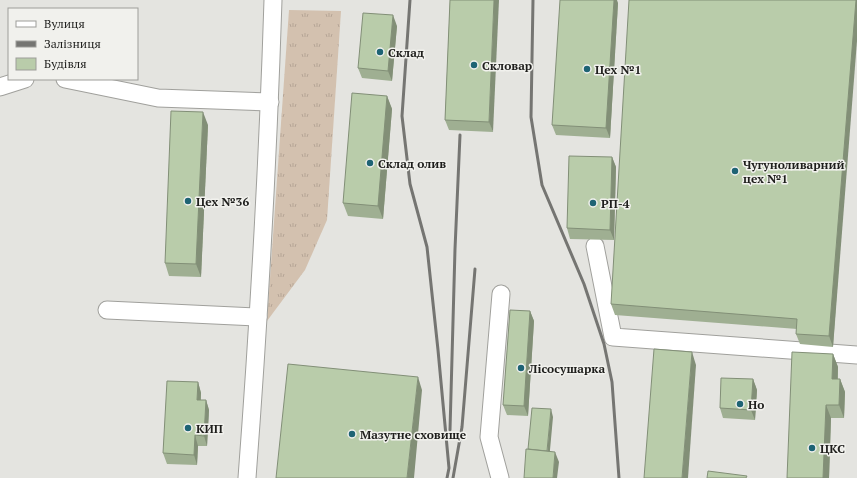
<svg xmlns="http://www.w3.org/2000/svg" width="857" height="478" viewBox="0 0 857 478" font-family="'PT Serif',serif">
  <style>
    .grass { fill: url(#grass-tufts) }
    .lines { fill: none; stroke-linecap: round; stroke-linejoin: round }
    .minor-casing { stroke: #a0a09c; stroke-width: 19 }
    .minor { stroke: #fff; stroke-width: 17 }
    .rail { stroke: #757572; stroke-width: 3 }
    .wall { fill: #9faf92 }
    .shaded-wall { fill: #828f77 }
    .building { fill: #b9ccaa; stroke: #828f77 }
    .poi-dot { fill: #1e6374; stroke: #f1f1ed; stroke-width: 1.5 }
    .labels { text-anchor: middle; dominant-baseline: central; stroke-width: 3; stroke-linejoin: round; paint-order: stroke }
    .poi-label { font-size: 12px; font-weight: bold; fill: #1e1e1c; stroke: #f1f1ed; text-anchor: start }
  </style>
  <defs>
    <pattern id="grass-tufts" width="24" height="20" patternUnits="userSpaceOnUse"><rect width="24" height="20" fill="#d3c1af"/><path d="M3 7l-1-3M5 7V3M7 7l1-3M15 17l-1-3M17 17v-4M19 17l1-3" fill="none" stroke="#b5a596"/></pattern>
  </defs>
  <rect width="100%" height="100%" fill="#e4e4e0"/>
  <path class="grass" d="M 289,10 L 341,11 L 327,220 L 305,270 L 267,321 Z"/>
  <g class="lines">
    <defs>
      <g id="minor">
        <path d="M 65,79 L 158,98 L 270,102"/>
        <path d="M 0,87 L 25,79"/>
        <path d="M 595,246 L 613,337 L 857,355"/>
        <path d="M 107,310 L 258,317"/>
        <path d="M 247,478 C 259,319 268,159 273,0"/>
        <path d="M 500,478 L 489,437 L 501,294"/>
      </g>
    </defs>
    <use href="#minor" class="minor-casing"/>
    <use href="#minor" class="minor"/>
    <g class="rail">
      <path d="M 410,0 L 402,116 L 410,184 L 427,247 L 438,350 L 449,468 L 447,478"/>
      <path d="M 533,0 L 531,117 L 542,185 L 584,284 L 604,344 L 612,382 L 619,478"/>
      <path d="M 450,430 L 455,249 L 460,135"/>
      <path d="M 453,478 L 462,427 L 475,269"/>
    </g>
  </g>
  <g class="wall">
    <path d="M 450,0 L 493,132 L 449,130 L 445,120 Z"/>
    <path d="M 857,0 L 833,347 L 800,344 L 796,334 L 797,329 L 615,315 L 611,304 Z"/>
    <path d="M 618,3 L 610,138 L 556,135 L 552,125 Z"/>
    <path d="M 397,26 L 392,81 L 362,78 L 358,68 Z"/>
    <path d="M 387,96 L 392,109 L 383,219 L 348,216 L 343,203 Z"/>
    <path d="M 208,125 L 201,277 L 169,276 L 165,263 Z"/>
    <path d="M 612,157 L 616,167 L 614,240 L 570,239 L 567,228 Z"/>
    <path d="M 530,311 L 534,321 L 528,416 L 507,415 L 503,405 Z"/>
    <path d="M 833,354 L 838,367 L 838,379 L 840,379 L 845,392 L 844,418 L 831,418 L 829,478 L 787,478 Z"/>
    <path d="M 753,379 L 757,390 L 755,420 L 723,418 L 720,408 Z"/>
    <path d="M 198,382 L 201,393 L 201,400 L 206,400 L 209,410 L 207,446 L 198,446 L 197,465 L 167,464 L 163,453 Z"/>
  </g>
  <g class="shaded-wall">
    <path d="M 494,0 L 499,0 L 493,132 L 489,122 Z"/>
    <path d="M 614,0 L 617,0 L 618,3 L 610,138 L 606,128 Z"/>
    <path d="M 856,0 L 857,0 L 857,41 L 833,347 L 829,336 Z"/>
    <path d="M 393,15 L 397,26 L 392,81 L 388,71 Z"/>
    <path d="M 387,96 L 392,109 L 383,219 L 378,206 Z"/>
    <path d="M 203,112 L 208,125 L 201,277 L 196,264 Z"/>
    <path d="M 612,157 L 616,167 L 614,240 L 610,230 Z"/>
    <path d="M 530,311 L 534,321 L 528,416 L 524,406 Z"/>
    <path d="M 692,352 L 696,365 L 688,478 L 682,478 Z"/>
    <path d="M 833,354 L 838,367 L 837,392 L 832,379 Z"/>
    <path d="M 418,377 L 422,390 L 414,478 L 407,478 Z"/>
    <path d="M 753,379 L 757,390 L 755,420 L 751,410 Z"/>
    <path d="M 840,379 L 845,392 L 844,418 L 839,405 Z"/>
    <path d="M 198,382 L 201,393 L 200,410 L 197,400 Z"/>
    <path d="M 206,400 L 209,410 L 207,446 L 204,436 Z"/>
    <path d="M 826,405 L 831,418 L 829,478 L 823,478 Z"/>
    <path d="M 551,409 L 553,417 L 549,461 L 547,454 Z"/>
    <path d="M 195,435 L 198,446 L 197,465 L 194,455 Z"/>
    <path d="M 555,452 L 559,462 L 557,478 L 553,478 Z"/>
  </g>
  <g class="building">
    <path d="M 450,0 L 494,0 L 489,122 L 445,120 Z"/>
    <path d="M 560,0 L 614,0 L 606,128 L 552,125 Z"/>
    <path d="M 629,0 L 856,0 L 829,336 L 796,334 L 797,319 L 611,304 Z"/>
    <path d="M 363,13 L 393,15 L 388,71 L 358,68 Z"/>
    <path d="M 352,93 L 387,96 L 378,206 L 343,203 Z"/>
    <path d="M 171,111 L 203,112 L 196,264 L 165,263 Z"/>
    <path d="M 569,156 L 612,157 L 610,230 L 567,228 Z"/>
    <path d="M 510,310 L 530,311 L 524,406 L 503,405 Z"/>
    <path d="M 654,349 L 692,352 L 682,478 L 644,478 Z"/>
    <path d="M 792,352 L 833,354 L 832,379 L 840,379 L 839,405 L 826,405 L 823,478 L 787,478 Z"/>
    <path d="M 288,364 L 418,377 L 407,478 L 276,478 Z"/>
    <path d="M 721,378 L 753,379 L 751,410 L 720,408 Z"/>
    <path d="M 167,381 L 198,382 L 197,400 L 206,400 L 204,436 L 195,435 L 194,455 L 163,453 Z"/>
    <path d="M 532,408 L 551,409 L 547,451 L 528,449 Z"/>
    <path d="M 526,449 L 555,452 L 553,478 L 524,478 Z"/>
    <path d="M 708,471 L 747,476 L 746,478 L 707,478 Z"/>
  </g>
  <g class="poi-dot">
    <circle cx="380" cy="52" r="4"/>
    <circle cx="474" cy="65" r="4"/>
    <circle cx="587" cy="69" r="4"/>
    <circle cx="370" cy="163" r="4"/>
    <circle cx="735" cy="171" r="4"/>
    <circle cx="188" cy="201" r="4"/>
    <circle cx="593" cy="203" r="4"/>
    <circle cx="521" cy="368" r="4"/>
    <circle cx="740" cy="404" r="4"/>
    <circle cx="188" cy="428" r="4"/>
    <circle cx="352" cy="434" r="4"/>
    <circle cx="812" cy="448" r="4"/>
  </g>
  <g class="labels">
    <g class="poi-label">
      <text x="388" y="52">Склад</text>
      <text x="482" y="65">Скловар</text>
      <text x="595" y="69">Цех №1</text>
      <text x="378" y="163">Склад олив</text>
      <text x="743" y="164">Чугуноливарний<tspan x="743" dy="14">цех №1</tspan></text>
      <text x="196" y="201">Цех №36</text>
      <text x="601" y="203">РП-4</text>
      <text x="529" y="368">Лісосушарка</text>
      <text x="748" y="404">Но</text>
      <text x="196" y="428">КИП</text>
      <text x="360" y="434">Мазутне сховище</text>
      <text x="820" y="448">ЦКС</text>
    </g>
  </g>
  <rect x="8" y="8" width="130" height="72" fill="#f1f1ed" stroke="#9d9d99"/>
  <rect x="16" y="21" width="20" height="6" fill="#ffffff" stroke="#9d9d99"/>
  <text x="44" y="28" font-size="12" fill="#1e1e1c">Вулиця</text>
  <rect x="16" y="41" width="20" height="6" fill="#757572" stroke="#9d9d99"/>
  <text x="44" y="48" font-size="12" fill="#1e1e1c">Залізниця</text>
  <rect x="16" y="58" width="20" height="12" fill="#b9ccaa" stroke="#9d9d99"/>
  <text x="44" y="68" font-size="12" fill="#1e1e1c">Будівля</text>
</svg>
